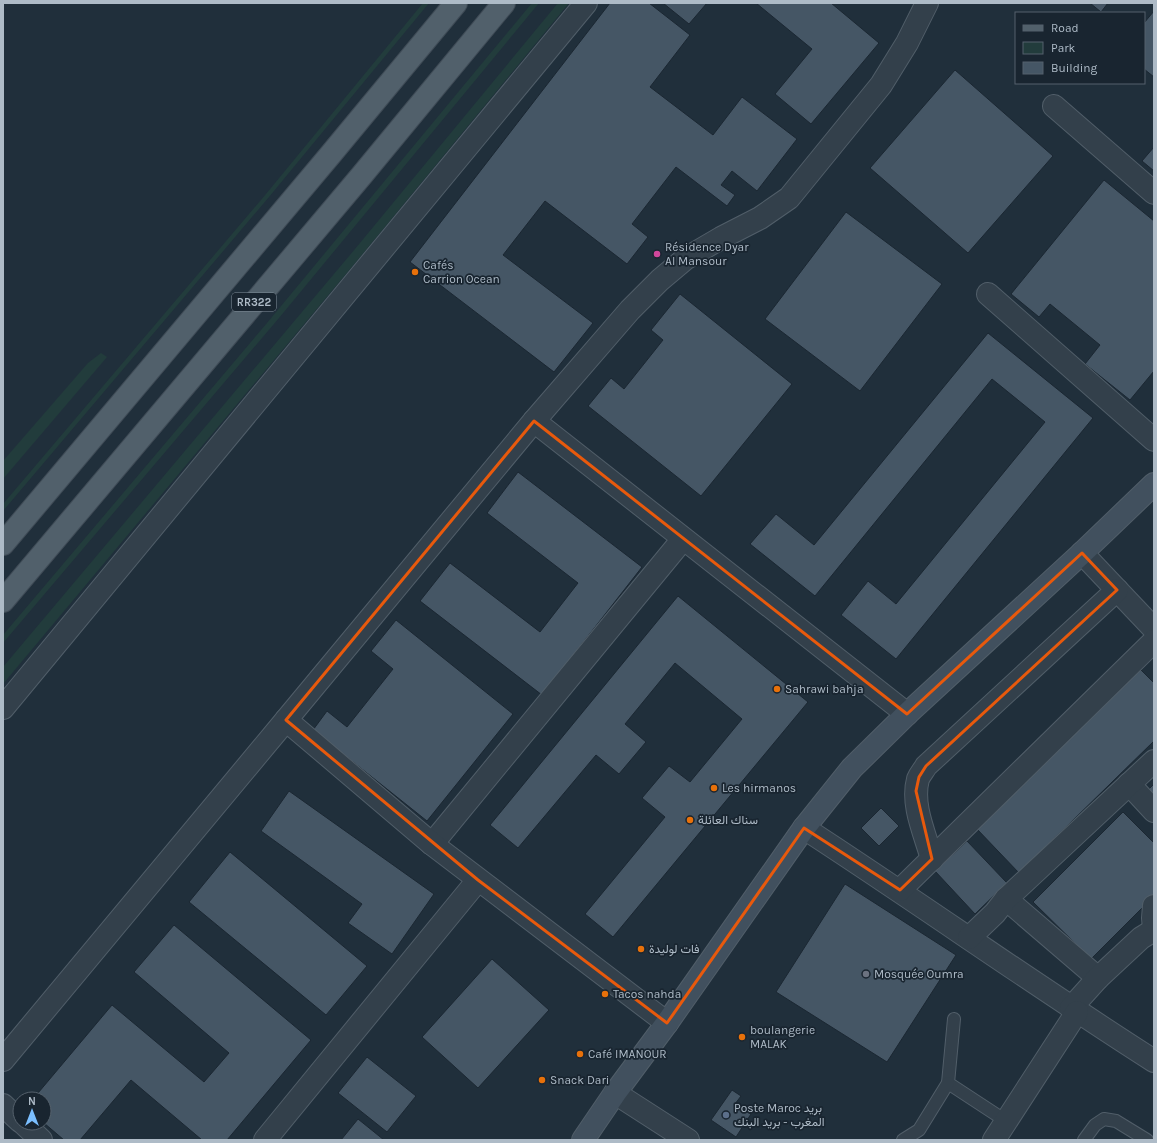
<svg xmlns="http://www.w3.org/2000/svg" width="1157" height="1143" viewBox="0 0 1157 1143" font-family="Karla,Vazirmatn,sans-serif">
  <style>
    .green { fill: #223c3c }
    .building { fill: #455665; stroke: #1b2732 }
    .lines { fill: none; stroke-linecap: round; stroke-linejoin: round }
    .lane-casing { stroke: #515e69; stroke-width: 14 }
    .street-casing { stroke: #515e69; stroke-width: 24 }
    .secondary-casing { stroke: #515e69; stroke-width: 24 }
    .primary-casing { stroke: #404c57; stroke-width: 24 }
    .lane { stroke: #33404b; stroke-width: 12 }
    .street { stroke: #33404b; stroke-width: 22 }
    .secondary { stroke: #41505e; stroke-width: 22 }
    .primary { stroke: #51606b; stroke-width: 22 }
    .marked { fill: none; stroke: #e8590c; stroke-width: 3; stroke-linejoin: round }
    .hotel-dot { fill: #d1479c; stroke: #192530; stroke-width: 1.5 }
    .food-dot { fill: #e8710a; stroke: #192530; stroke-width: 1.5 }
    .worship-dot { fill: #6b7280; stroke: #192530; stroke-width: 1.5 }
    .service-dot { fill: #5c6f8a; stroke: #192530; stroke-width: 1.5 }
    .labels { text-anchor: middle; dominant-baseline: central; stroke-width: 3.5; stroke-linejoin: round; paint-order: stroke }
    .shield { fill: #192530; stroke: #818e9a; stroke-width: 1 }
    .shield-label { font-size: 11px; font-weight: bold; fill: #aebbc7 }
    .poi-label { font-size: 12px; fill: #aebbc7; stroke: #192530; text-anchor: start }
  </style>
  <rect width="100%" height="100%" fill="#202f3b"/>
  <g class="green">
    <path d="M 423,3 L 429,3 L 269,197 L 3,511 L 3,504 L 266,194 Z"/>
    <path d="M 532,3 L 539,3 L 279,318 L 3,643 L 3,635 L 267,323 Z"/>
    <path d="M 558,3 L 569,3 L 361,256 L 3,684 L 3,667 L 355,249 Z"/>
    <path d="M 101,353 L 107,357 L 3,479 L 3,461 L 88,363 Z"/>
  </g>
  <g class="building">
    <path d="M 610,3 L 649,3 L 690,35 L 650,87 L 713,135 L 742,97 L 797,139 L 757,191 L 732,171 L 721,185 L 735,195 L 727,206 L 676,167 L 632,224 L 648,237 L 627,264 L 545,201 L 503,255 L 593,323 L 554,372 L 410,262 Z"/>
    <path d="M 663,3 L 707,3 L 689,24 Z"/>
    <path d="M 756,3 L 831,3 L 879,43 L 811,124 L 775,94 L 812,49 Z"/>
    <path d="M 1090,3 L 1108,3 L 1101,12 Z"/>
    <path d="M 1154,11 L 1154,77 L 1144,69 L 1144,23 Z"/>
    <path d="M 955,70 L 1053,156 L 968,253 L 870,168 Z"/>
    <path d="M 1154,147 L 1154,171 L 1142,161 Z"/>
    <path d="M 1104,180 L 1154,221 L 1154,371 L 1130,400 L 1085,364 L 1100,345 L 1050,304 L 1039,317 L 1011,294 Z"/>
    <path d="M 846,212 L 942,284 L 860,391 L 765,319 Z"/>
    <path d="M 680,294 L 792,384 L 701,496 L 588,406 L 611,378 L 624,389 L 663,340 L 651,330 Z"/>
    <path d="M 988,333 L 1093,418 L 896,659 L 841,615 L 868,581 L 896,604 L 1045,422 L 992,379 L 815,596 L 750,544 L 776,514 L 814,545 Z"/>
    <path d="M 518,472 L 642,567 L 542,695 L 420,601 L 450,563 L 540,632 L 578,583 L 487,513 Z"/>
    <path d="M 678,596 L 808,702 L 613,937 L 585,914 L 665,817 L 642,798 L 669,766 L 690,782 L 742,719 L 675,663 L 625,724 L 646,742 L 619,774 L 596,755 L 518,848 L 490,825 Z"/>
    <path d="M 396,620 L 513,714 L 427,821 L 313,730 L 327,711 L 347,727 L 393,669 L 371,651 Z"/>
    <path d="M 1140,669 L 1154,683 L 1154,741 L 1019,873 L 976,828 Z"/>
    <path d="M 1154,784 L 1154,799 L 1147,791 Z"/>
    <path d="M 289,791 L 434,894 L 392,954 L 348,923 L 362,904 L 261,831 Z"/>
    <path d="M 881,808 L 899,826 L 879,846 L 861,828 Z"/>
    <path d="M 1123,812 L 1154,843 L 1154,896 L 1091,959 L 1033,902 Z"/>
    <path d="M 967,841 L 1007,883 L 975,914 L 935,871 Z"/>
    <path d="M 230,852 L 367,966 L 326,1015 L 189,902 Z"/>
    <path d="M 845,884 L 956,955 L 887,1062 L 776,992 Z"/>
    <path d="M 174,925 L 311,1040 L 227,1140 L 202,1140 L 131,1080 L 80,1140 L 64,1140 L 44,1123 L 44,1099 L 33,1099 L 112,1005 L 204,1082 L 229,1053 L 134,972 Z"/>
    <path d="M 492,959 L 549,1010 L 478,1088 L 422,1037 Z"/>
    <path d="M 367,1057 L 416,1096 L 387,1132 L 338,1093 Z"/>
    <path d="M 732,1090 L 741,1096 L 735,1104 L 751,1114 L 736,1137 L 711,1120 Z"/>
    <path d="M 358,1119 L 384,1140 L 341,1140 Z"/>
  </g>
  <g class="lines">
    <defs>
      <g id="lane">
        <path d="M 954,1019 L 948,1083 L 1006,1121"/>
        <path d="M 903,1140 L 919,1130 L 948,1083"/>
        <path d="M 1084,1140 L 1095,1125 L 1104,1119 L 1116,1121 L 1147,1140"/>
      </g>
      <g id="street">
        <path d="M 1054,106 L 1154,193"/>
        <path d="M 988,294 L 1154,440"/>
        <path d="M 534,421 L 907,714"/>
        <path d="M 1082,553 L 1154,629"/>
        <path d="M 3,708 L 586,3"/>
        <path d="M 286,720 L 534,421 L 630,310 L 660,280 L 685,259 L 721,238 L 760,218 L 789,198 L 881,85 L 907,43 L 927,3"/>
        <path d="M 1129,784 L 1154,811"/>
        <path d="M 804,828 C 921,904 1036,986 1154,1061"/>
        <path d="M 432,844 L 683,539"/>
        <path d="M 932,859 C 925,834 911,805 918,779 C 920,774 924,770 926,766 L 1117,590"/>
        <path d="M 900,890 L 1154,641"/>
        <path d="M 1006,899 L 1098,978"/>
        <path d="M 1154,906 L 1153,918 L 1154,929"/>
        <path d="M 969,938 L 995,913 L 1006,899 L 1154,761"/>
        <path d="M 1071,1008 L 1098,978 L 1141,938 L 1154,930"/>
        <path d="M 3,1060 L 286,720 L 432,844 L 667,1023"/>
        <path d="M 615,1093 L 688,1140"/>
        <path d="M 3,1105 L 20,1121"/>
        <path d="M 23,1123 L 41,1140"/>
        <path d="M 265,1140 L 478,880"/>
        <path d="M 994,1140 L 1077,1012"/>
      </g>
      <path id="secondary" d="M 583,1140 L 615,1093 L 667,1023 L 804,828 L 852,768 L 907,714 L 1082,553 L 1154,484"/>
      <g id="primary">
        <path d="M 3,544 L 331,154 L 456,3"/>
        <path d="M 3,601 L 362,175 L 504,3"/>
      </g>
    </defs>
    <use href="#lane" class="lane-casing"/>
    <use href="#street" class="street-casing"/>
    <use href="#secondary" class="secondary-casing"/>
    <use href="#primary" class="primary-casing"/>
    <use href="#lane" class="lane"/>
    <use href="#street" class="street"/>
    <use href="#secondary" class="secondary"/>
    <use href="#primary" class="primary"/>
  </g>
  <path class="marked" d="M 534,421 L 907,714 L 1082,553 L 1117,590 L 926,766 L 919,777 L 916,791 L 932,859 L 900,890 L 804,828 L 667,1023 L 478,880 L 286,720 Z"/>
  <circle class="hotel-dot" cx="657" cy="254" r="4"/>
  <g class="food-dot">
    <circle cx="415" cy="272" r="4"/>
    <circle cx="777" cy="689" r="4"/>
    <circle cx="714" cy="788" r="4"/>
    <circle cx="690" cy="820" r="4"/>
    <circle cx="641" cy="949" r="4"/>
    <circle cx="605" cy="994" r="4"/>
    <circle cx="742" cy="1037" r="4"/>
    <circle cx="580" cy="1054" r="4"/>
    <circle cx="542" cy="1080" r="4"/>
  </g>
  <circle class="worship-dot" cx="866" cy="974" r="4"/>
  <circle class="service-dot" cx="726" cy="1115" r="4"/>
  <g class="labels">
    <rect class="shield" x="232" y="293" width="44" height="18" rx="3"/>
    <g class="shield-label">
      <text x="254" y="302">RR322</text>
    </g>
    <g class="poi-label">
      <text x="665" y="247">Résidence Dyar<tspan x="665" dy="14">Al Mansour</tspan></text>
      <text x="423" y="265">Cafés<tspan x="423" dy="14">Carrion Ocean</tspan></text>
      <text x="785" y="689">Sahrawi bahja</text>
      <text x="722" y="788">Les hirmanos</text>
      <text x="698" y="820">سناك العائلة</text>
      <text x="649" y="949">فات لوليدة</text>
      <text x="874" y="974">Mosquée Oumra</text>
      <text x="613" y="994">Tacos nahda</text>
      <text x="750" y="1030">boulangerie<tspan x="750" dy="14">MALAK</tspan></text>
      <text x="588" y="1054">Café IMANOUR</text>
      <text x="550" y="1080">Snack Dari</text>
      <text x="734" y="1108">Poste Maroc بريد<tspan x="734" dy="14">المغرب - بريد البنك</tspan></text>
    </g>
  </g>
  <rect width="1157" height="1143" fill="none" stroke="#aebbc7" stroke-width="8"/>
  <rect x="1015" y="12" width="130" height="72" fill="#192530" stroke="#55616c"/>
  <rect x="1023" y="25" width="20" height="6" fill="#51606b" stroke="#55616c"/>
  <text x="1051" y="32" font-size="12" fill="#aebbc7">Road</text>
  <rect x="1023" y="42" width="20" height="12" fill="#223c3c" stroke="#55616c"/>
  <text x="1051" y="52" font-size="12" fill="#aebbc7">Park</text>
  <rect x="1023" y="62" width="20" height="12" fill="#455665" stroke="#55616c"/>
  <text x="1051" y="72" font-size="12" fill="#aebbc7">Building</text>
  <g transform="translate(32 1111)"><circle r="19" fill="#192530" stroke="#55616c"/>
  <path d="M0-3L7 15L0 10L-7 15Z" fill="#7bbfff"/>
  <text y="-6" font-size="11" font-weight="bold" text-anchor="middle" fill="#aebbc7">N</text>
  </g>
</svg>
